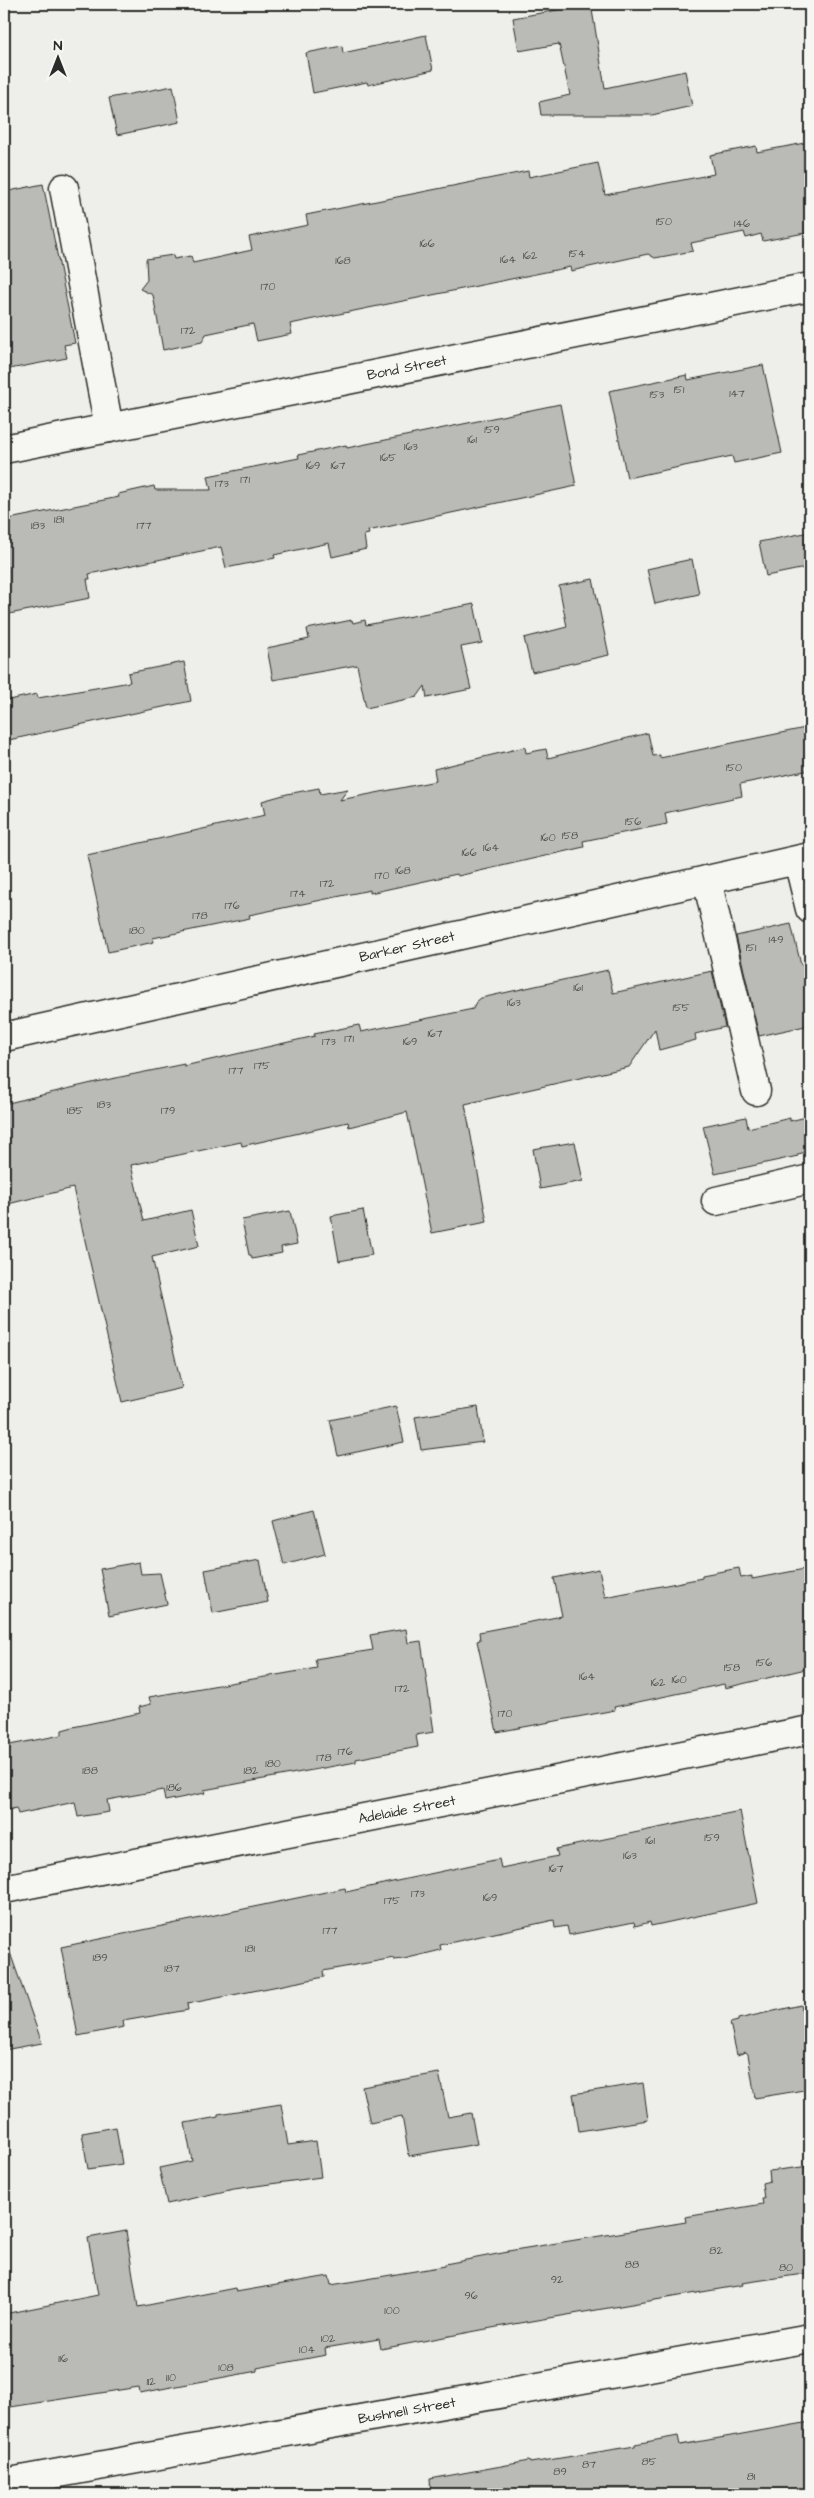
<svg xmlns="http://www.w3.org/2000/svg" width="814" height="2498" viewBox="0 0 814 2498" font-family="'Architects Daughter',sans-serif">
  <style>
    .building { fill: #babab7; stroke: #2b2b2b }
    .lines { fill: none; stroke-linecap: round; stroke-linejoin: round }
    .minor-casing { stroke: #2b2b2b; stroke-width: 31 }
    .minor { stroke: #f6f6f2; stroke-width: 28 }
    .labels { text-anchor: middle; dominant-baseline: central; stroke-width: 4; stroke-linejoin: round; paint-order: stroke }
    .number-label { font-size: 11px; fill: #4f4f4e }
    .street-label { font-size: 14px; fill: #2b2b2b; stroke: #f6f6f2 }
  </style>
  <rect width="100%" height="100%" fill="#eeeeea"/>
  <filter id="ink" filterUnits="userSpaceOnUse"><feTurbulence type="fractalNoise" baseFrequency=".02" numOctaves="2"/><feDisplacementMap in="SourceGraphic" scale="10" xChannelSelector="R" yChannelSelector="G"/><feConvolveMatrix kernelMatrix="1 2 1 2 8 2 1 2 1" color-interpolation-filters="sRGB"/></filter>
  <g filter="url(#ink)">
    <g class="building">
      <path d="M 591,4 L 605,88 L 685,71 L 692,106 L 652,115 L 541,115 L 539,102 L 570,95 L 559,44 L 519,51 L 513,18 Z"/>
      <path d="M 426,35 L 433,70 L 368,85 L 367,82 L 313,93 L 306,53 L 342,46 L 343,53 Z"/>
      <path d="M 173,86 L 180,122 L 117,135 L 109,98 Z"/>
      <path d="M 810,142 L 810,232 L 763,241 L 761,234 L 746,238 L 744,232 L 691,243 L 693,251 L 655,258 L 648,254 L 571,271 L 570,267 L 290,324 L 292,334 L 257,341 L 253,324 L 206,334 L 202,342 L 163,350 L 153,295 L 140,289 L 147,280 L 146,259 L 173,255 L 174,259 L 191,256 L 193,263 L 252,250 L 249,237 L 308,225 L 306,215 L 528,171 L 529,177 L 598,163 L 605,195 L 714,174 L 710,155 L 756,146 L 757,152 Z"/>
      <path d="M 43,184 L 75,343 L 64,345 L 67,358 L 4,370 L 4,192 Z"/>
      <path d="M 763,365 L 782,453 L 734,463 L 732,456 L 627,478 L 609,391 L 687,375 L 688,380 Z"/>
      <path d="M 560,404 L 576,486 L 368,531 L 369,534 L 364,535 L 366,549 L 332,557 L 329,543 L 274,555 L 275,558 L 226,568 L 221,547 L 89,574 L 90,579 L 87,579 L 90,598 L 4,615 L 4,520 L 119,497 L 118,494 L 154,486 L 155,490 L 211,490 L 208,476 L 299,458 L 298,455 L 346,445 L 347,448 Z"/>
      <path d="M 810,532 L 810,567 L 766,576 L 759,542 Z"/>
      <path d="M 692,559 L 699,594 L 655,604 L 647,569 Z"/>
      <path d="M 593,579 L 609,655 L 532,672 L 524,638 L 567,627 L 559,586 Z"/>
      <path d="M 474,604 L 482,643 L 461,647 L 471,689 L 427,698 L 425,686 L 417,697 L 366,708 L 357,665 L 273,680 L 267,648 L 309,639 L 307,629 L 352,620 L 353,623 L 365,620 L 366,625 Z"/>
      <path d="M 184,662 L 191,701 L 4,741 L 4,701 L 37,694 L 38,698 L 130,682 L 128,673 Z"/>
      <path d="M 810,727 L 810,770 L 740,784 L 742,796 L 665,813 L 667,824 L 583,841 L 584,847 L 458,876 L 457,874 L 370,893 L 370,890 L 249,915 L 250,918 L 153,938 L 154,942 L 108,952 L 87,855 L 265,815 L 262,801 L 287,794 L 319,788 L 320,794 L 348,789 L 340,800 L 436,781 L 434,769 L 525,747 L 526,753 L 546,749 L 548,758 L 648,733 L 653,756 L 660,755 L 660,758 Z"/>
      <path d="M 791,924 L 801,965 L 804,964 L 810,991 L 810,1025 L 759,1036 L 736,936 Z"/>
      <path d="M 608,970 L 613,993 L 712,971 L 725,1027 L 695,1034 L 696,1040 L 659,1050 L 655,1029 L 629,1067 L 465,1104 L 487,1222 L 432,1233 L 407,1112 L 349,1127 L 348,1122 L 242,1146 L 241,1142 L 131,1165 L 144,1221 L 191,1210 L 199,1246 L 152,1257 L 182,1388 L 122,1402 L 73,1188 L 4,1205 L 4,1104 L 96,1082 L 184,1064 L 184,1066 L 315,1036 L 314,1034 L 359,1025 L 361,1032 L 473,1009 L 476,1002 L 481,998 Z"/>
      <path d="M 810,1116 L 810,1151 L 798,1154 L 798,1156 L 715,1174 L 703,1126 L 746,1117 L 748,1128 L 790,1118 L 790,1121 Z"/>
      <path d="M 575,1142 L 583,1181 L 540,1189 L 533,1149 Z"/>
      <path d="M 363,1210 L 372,1255 L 339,1261 L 331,1216 Z"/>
      <path d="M 290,1211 L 297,1244 L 281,1247 L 282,1253 L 252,1259 L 251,1255 L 249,1255 L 242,1220 Z"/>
      <path d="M 396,1406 L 404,1442 L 338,1456 L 330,1420 Z"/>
      <path d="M 478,1407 L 483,1442 L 421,1450 L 415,1417 Z"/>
      <path d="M 314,1510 L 325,1554 L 284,1565 L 273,1521 Z"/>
      <path d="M 260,1560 L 268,1602 L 213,1613 L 205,1570 Z"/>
      <path d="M 139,1562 L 141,1574 L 160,1573 L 167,1604 L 109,1616 L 100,1569 Z"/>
      <path d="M 739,1568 L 741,1578 L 752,1576 L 752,1579 L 810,1568 L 810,1668 L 725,1688 L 724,1684 L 614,1707 L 615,1710 L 497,1732 L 477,1641 L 480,1640 L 479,1632 L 562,1616 L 554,1578 L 599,1569 L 605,1597 L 702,1578 L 702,1575 Z"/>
      <path d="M 406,1629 L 408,1643 L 421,1641 L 434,1732 L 416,1735 L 418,1747 L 356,1759 L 356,1762 L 204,1790 L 205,1793 L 165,1801 L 163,1790 L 107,1800 L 109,1812 L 78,1817 L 75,1802 L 18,1814 L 16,1808 L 4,1811 L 4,1746 L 62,1735 L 62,1730 L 73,1727 L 140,1713 L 139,1707 L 151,1704 L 149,1697 L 317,1668 L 315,1659 L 373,1650 L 370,1635 Z"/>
      <path d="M 740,1811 L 758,1903 L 651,1926 L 650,1922 L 635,1926 L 634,1922 L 569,1935 L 567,1926 L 555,1928 L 554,1920 L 440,1945 L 441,1950 L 404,1959 L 394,1960 L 394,1958 L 323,1971 L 324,1977 L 187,2004 L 188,2010 L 123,2021 L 124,2027 L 78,2036 L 61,1947 L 345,1888 L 346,1892 L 499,1859 L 501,1868 L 558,1856 L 556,1849 Z"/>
      <path d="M 8,1947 L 42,2043 L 4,2050 L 4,1948 Z"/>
      <path d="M 801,2005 L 810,2050 L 810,2089 L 755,2098 L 748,2054 L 746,2052 L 737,2055 L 730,2023 L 738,2021 L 738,2019 Z"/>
      <path d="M 439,2073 L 448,2117 L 471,2113 L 477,2144 L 409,2156 L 402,2116 L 370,2123 L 362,2087 Z"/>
      <path d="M 643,2083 L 648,2120 L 579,2131 L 573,2094 Z"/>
      <path d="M 281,2104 L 288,2145 L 316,2141 L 321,2177 L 234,2189 L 167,2204 L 159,2168 L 192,2161 L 185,2123 L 218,2117 L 218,2114 Z"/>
      <path d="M 116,2127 L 122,2164 L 88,2169 L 82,2133 Z"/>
      <path d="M 810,2166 L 810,2273 L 742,2283 L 743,2285 L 497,2327 L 381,2349 L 379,2339 L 325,2348 L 326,2355 L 257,2368 L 257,2371 L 140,2393 L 139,2387 L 4,2408 L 4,2314 L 98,2295 L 88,2238 L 126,2231 L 138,2307 L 235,2288 L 236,2292 L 329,2276 L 331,2285 L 445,2266 L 445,2264 L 508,2252 L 508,2251 L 686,2222 L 685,2217 L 763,2204 L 762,2199 L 764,2199 L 762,2183 L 770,2181 L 769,2171 Z"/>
      <path d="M 810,2422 L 810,2494 L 431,2494 L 430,2479 L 529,2461 L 530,2463 L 635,2446 L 635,2444 L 678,2436 L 680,2445 Z"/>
    </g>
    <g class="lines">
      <defs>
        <g id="minor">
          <path d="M 64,188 L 109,428"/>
          <path d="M 4,449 L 810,287"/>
          <path d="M 798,860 L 810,909"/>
          <path d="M 707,880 L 756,1091"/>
          <path d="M 4,1037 L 810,857"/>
          <path d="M 716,1201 L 810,1179"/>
          <path d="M 4,1889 L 810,1730"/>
          <path d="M 4,2483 L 810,2338"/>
        </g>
      </defs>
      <use href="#minor" class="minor-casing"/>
      <use href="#minor" class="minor"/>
    </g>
  </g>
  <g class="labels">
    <g class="number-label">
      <text x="664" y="221">150</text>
      <text x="742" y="223">146</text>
      <text x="427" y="243">166</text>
      <text x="577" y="253">154</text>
      <text x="530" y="255">162</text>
      <text x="508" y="259">164</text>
      <text x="343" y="260">168</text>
      <text x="268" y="286">170</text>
      <text x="188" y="330">172</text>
      <text x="679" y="389">151</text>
      <text x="737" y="393">147</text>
      <text x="657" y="394">153</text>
      <text x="492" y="429">159</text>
      <text x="472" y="439">161</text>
      <text x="411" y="446">163</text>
      <text x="388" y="457">165</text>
      <text x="313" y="465">169</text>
      <text x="338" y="465">167</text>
      <text x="245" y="479">171</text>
      <text x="222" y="483">173</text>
      <text x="59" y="519">181</text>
      <text x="38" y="525">183</text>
      <text x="144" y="525">177</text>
      <text x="734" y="767">150</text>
      <text x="633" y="821">156</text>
      <text x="570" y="835">158</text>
      <text x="548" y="837">160</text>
      <text x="491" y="847">164</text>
      <text x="469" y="852">166</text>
      <text x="403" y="870">168</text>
      <text x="382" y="875">170</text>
      <text x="327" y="883">172</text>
      <text x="298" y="893">174</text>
      <text x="232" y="905">176</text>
      <text x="200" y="915">178</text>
      <text x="137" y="930">180</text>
      <text x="776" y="939">149</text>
      <text x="751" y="947">151</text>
      <text x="578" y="987">161</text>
      <text x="514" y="1002">163</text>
      <text x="681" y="1007">155</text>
      <text x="435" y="1033">167</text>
      <text x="349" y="1038">171</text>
      <text x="329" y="1041">173</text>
      <text x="410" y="1041">169</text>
      <text x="262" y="1065">175</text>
      <text x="236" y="1070">177</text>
      <text x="104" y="1104">183</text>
      <text x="75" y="1110">185</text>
      <text x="168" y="1110">179</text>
      <text x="764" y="1662">156</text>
      <text x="732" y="1667">158</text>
      <text x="587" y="1676">164</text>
      <text x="679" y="1679">160</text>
      <text x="658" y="1682">162</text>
      <text x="402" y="1688">172</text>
      <text x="505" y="1713">170</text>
      <text x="345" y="1751">176</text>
      <text x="324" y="1757">178</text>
      <text x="273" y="1763">180</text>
      <text x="90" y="1770">188</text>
      <text x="251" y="1770">182</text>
      <text x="174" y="1787">186</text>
      <text x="712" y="1837">159</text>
      <text x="650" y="1840">161</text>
      <text x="630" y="1855">163</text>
      <text x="556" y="1868">167</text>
      <text x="418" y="1893">173</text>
      <text x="490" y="1897">169</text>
      <text x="392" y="1900">175</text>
      <text x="330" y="1930">177</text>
      <text x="250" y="1948">181</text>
      <text x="100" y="1957">189</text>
      <text x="172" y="1968">187</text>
      <text x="716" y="2250">82</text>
      <text x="632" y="2264">88</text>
      <text x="786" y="2267">80</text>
      <text x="557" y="2279">92</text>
      <text x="471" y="2295">96</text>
      <text x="392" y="2310">100</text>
      <text x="328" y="2338">102</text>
      <text x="307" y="2349">104</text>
      <text x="63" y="2358">116</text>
      <text x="226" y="2367">108</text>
      <text x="171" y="2377">110</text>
      <text x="151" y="2381">112</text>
      <text x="649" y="2461">85</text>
      <text x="589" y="2464">87</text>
      <text x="560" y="2471">89</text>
      <text x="751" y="2476">81</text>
    </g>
    <g class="street-label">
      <text transform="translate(407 368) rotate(-11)">Bond Street</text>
      <text transform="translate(407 947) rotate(-13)">Barker Street</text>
      <text transform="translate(407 1810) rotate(-11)">Adelaide Street</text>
      <text transform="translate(407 2411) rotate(-10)">Bushnell Street</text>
    </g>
  </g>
  <rect width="814" height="2498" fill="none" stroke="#f6f6f2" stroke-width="20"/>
  <rect x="10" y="10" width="794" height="2478" fill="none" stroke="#2b2b2b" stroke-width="2" filter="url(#ink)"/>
  <g transform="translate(58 58)" stroke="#f6f6f2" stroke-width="4" paint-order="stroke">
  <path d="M0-4L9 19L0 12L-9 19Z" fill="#2b2b2b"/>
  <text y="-8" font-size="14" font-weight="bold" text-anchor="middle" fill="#2b2b2b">N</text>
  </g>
</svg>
